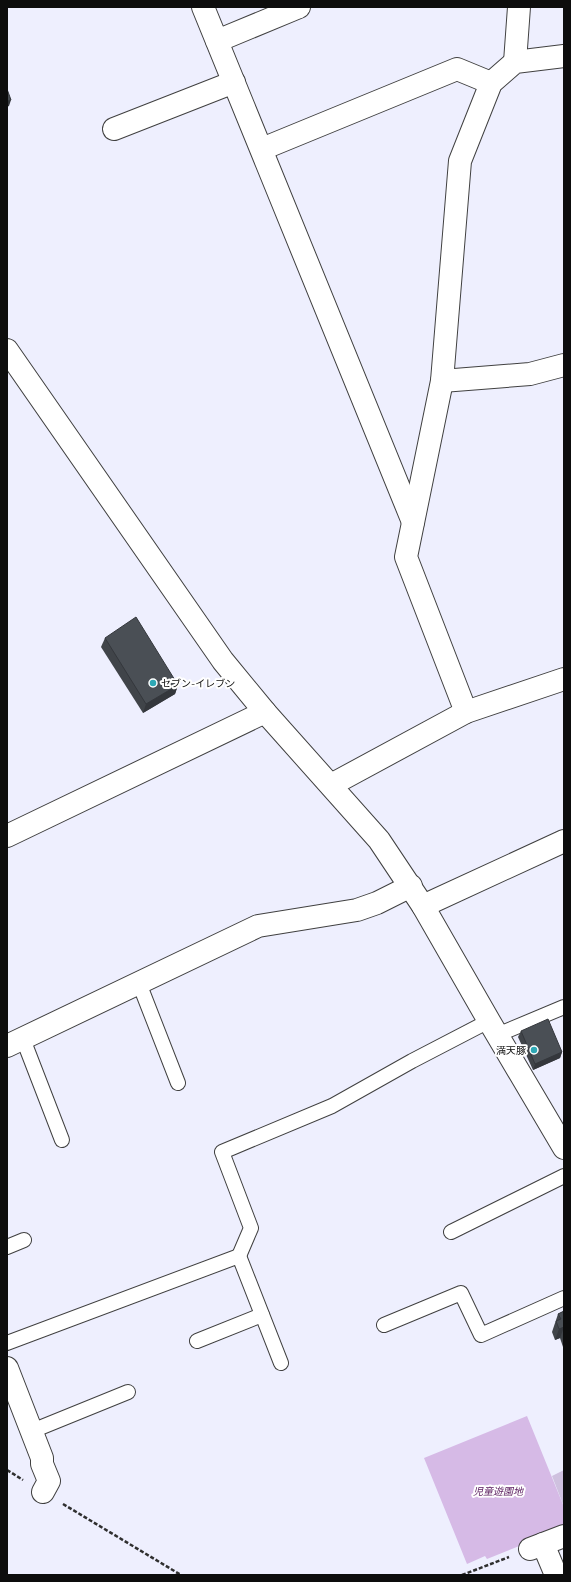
<svg xmlns="http://www.w3.org/2000/svg" width="571" height="1582" viewBox="0 0 571 1582" font-family="'PT Serif','Noto Sans JP',serif">
  <style>
    .green { fill: #d6bae6 }
    .cemetery { fill: #cfc1df }
    .lines { fill: none; stroke-linecap: round; stroke-linejoin: round }
    .service-casing { stroke: #404040; stroke-width: 16 }
    .minor-casing { stroke: #404040; stroke-width: 24 }
    .path { stroke: #2f2f2f; stroke-width: 2.5; stroke-dasharray: 4 2; stroke-linecap: butt }
    .service { stroke: #fff; stroke-width: 14 }
    .minor { stroke: #fff; stroke-width: 22 }
    .wall { fill: #404449 }
    .shaded-wall { fill: #34373c }
    .building { fill: #4a4f55; stroke: #34373c }
    .poi-dot { fill: #2ea8b5; stroke: #fff; stroke-width: 1.5 }
    .labels { text-anchor: middle; dominant-baseline: central; stroke-width: 4; stroke-linejoin: round; paint-order: stroke }
    .poi-label { font-size: 10px; fill: #0d0d0d; stroke: #fff; text-anchor: start }
    .park-label { font-size: 10px; font-style: italic; fill: #5d2161; stroke: #fff }
  </style>
  <rect width="100%" height="100%" fill="#eeeffe"/>
  <path class="green" d="M 527,1416 L 564,1507 L 564,1528 L 487,1559 L 485,1556 L 467,1564 L 424,1458 Z"/>
  <path class="cemetery" d="M 564,1470 L 564,1507 L 552,1476 Z"/>
  <g class="lines">
    <defs>
      <g id="service">
        <path d="M 139,983 L 178,1083"/>
        <path d="M 497,1035 L 564,1007"/>
        <path d="M 23,1039 L 62,1140"/>
        <path d="M 451,1232 L 564,1176"/>
        <path d="M 7,1247 L 24,1240"/>
        <path d="M 239,1256 L 251,1228 L 222,1152 L 332,1106 L 412,1061 L 489,1021"/>
        <path d="M 384,1325 L 461,1293 L 481,1335 L 564,1298"/>
        <path d="M 197,1341 L 262,1315"/>
        <path d="M 7,1343 L 239,1256 L 281,1363"/>
        <path d="M 32,1431 L 128,1392"/>
      </g>
      <g id="minor">
        <path d="M 203,7 L 413,522"/>
        <path d="M 217,41 L 299,7"/>
        <path d="M 515,62 L 519,7"/>
        <path d="M 114,129 L 234,82"/>
        <path d="M 262,149 L 457,69 L 491,83"/>
        <path d="M 7,350 L 223,661 L 265,712 L 379,840 L 423,906 L 489,1021 L 564,1148"/>
        <path d="M 442,381 L 530,374 L 564,365"/>
        <path d="M 466,712 L 406,557 L 442,381 L 460,161 L 491,83 L 515,62 L 564,56"/>
        <path d="M 331,785 L 466,712 L 564,679"/>
        <path d="M 7,836 L 265,712"/>
        <path d="M 423,906 L 564,841"/>
        <path d="M 7,1046 L 258,926 L 357,910 L 377,903 L 411,886"/>
        <path d="M 7,1368 L 42,1458 L 42,1464 L 49,1481 L 43,1492"/>
        <path d="M 543,1544 L 556,1575"/>
        <path d="M 530,1549 L 564,1536"/>
      </g>
    </defs>
    <use href="#service" class="service-casing"/>
    <use href="#minor" class="minor-casing"/>
    <g class="path">
      <path d="M 7,1470 L 23,1480"/>
      <path d="M 63,1504 L 181,1575"/>
      <path d="M 462,1575 L 509,1557"/>
    </g>
    <use href="#service" class="service"/>
    <use href="#minor" class="minor"/>
  </g>
  <g class="wall">
    <path d="M 105,638 L 178,685 L 175,694 L 143,713 L 101,647 Z"/>
    <path d="M 521,1031 L 562,1052 L 560,1058 L 533,1070 L 518,1037 Z"/>
    <path d="M 564,1311 L 564,1346 L 563,1347 L 560,1338 L 555,1340 L 552,1332 L 558,1314 Z"/>
  </g>
  <g class="shaded-wall">
    <path d="M 11,100 L 9,106 L 7,107 L 7,101 Z"/>
    <path d="M 178,685 L 175,694 L 143,713 L 146,704 Z"/>
    <path d="M 562,1052 L 560,1058 L 533,1070 L 535,1064 Z"/>
    <path d="M 564,1327 L 560,1338 L 555,1340 L 559,1329 Z"/>
  </g>
  <g class="building">
    <path d="M 7,89 L 11,100 L 7,101 Z"/>
    <path d="M 136,617 L 178,685 L 146,704 L 105,638 Z"/>
    <path d="M 548,1019 L 562,1052 L 535,1064 L 521,1031 Z"/>
    <path d="M 564,1311 L 564,1328 L 564,1327 L 559,1329 L 556,1321 L 561,1319 L 558,1314 Z"/>
  </g>
  <g class="poi-dot">
    <circle cx="153" cy="683" r="4"/>
    <circle cx="534" cy="1050" r="4"/>
  </g>
  <g class="labels">
    <g class="poi-label">
      <text x="161" y="683">セブン-イレブン</text>
      <text x="526" y="1050" text-anchor="end">満天豚</text>
    </g>
    <g class="park-label">
      <text x="498" y="1491">児童遊園地</text>
    </g>
  </g>
  <rect width="571" height="1582" fill="none" stroke="#0d0d0d" stroke-width="16"/>
</svg>
